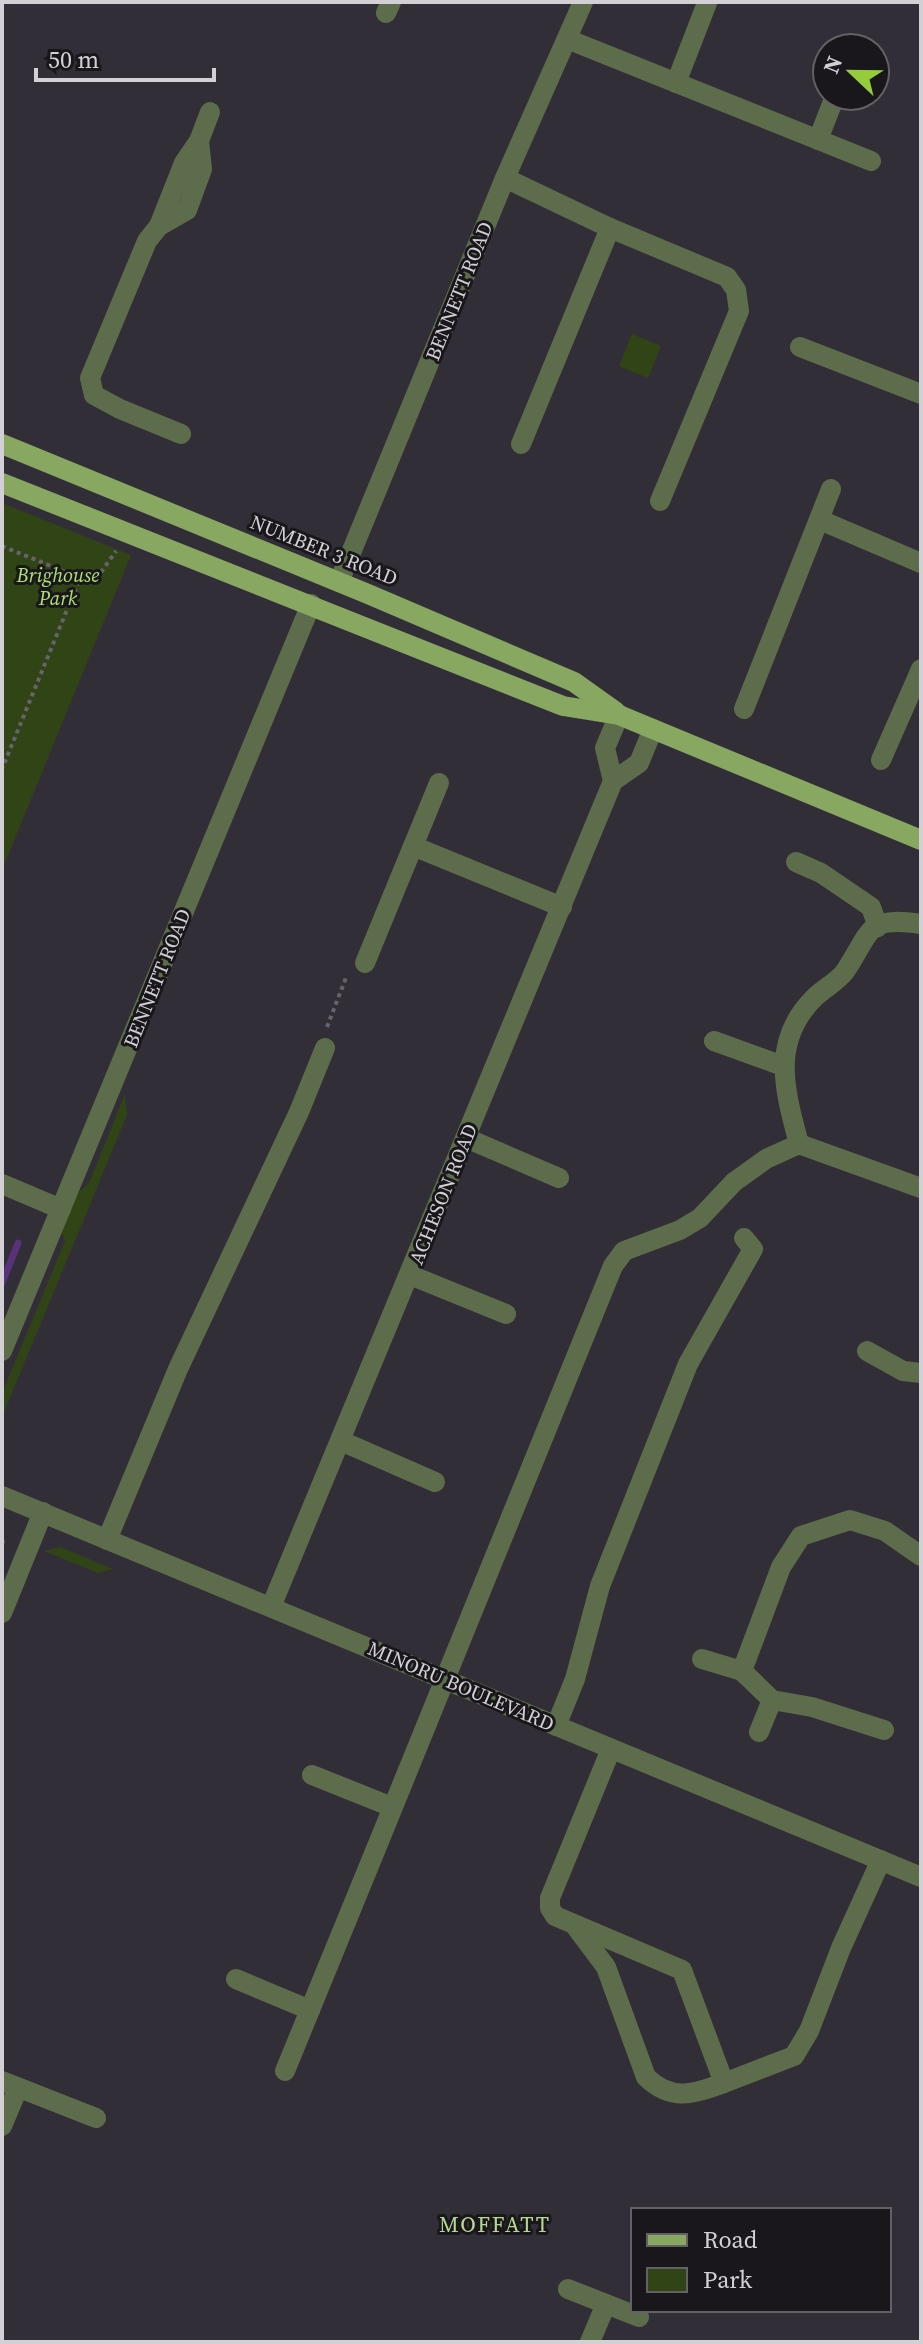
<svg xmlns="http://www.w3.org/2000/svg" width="923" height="2344" viewBox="0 0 923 2344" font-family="'Source Serif 4',serif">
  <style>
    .green { fill: #314416 }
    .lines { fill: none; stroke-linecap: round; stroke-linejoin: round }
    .stream { stroke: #593178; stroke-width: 7 }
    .path { stroke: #67636b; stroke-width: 4; stroke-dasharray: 4 4; stroke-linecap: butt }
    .minor { stroke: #5d6d4b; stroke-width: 20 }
    .major { stroke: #88a862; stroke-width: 20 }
    .labels { text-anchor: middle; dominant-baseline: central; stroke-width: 6; stroke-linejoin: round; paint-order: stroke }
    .street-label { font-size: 20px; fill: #d2d0d5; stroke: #19171b }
    .park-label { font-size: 20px; font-style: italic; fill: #afe070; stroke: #19171b }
    .neighbourhood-label { font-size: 22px; letter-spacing: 2px; fill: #b6d791; stroke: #19171b }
  </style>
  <rect width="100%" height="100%" fill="#322e37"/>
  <g class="green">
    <path d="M 632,334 L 661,346 L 648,378 L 619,366 Z"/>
    <path d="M 2,503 L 131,555 L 2,870 Z"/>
    <path d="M 125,1094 L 127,1115 L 2,1417 L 2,1393 L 65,1241 L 61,1229 L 74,1197 L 89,1183 Z"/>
    <path d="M 60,1547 L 113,1569 L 98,1573 L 44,1551 Z"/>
  </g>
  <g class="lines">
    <path class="stream" d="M 2,1283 L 18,1243"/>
    <g class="path">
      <path d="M 2,546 L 80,578 L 2,769"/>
      <path d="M 80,578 L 97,578 L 116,551"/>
      <path d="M 327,1027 L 347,975"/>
      <path d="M 2,1544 L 4,1538"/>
    </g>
    <g class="minor">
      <path d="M 386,13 L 391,2"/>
      <path d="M 567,39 L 871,161"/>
      <path d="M 676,83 L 707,3"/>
      <path d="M 818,140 L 835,96"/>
      <path d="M 505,178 L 610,228 L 727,277 L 736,290 L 739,311 L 660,501"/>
      <path d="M 159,226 L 184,163 L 199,141 L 210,112"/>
      <path d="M 800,347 L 921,394"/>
      <path d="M 181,434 L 120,409 L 94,395 L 90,378 L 147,241 L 159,226 L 187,210 L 202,169 L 199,141"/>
      <path d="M 521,444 L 610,228"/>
      <path d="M 820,520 L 921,563"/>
      <path d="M 339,582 L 505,178 L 583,2"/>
      <path d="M 744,709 L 831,489"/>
      <path d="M 881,760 L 921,669"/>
      <path d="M 613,781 L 605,748 L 619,715"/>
      <path d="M 413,846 L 562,907"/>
      <path d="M 796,862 L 821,873 L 871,907 L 878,927"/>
      <path d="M 365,963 L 439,783"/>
      <path d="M 714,1041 L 783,1066"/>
      <path d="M 466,1138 L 559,1178"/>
      <path d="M 799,1144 C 785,1091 770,1042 814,998 C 824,988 839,981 846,970 C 872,930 866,916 921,924"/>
      <path d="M 2,1184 L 61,1209"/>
      <path d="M 410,1275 L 506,1314"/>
      <path d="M 2,1351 L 311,604"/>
      <path d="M 867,1351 L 903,1371 L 921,1373"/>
      <path d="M 341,1441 L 435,1482"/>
      <path d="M 2,1496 L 921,1877"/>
      <path d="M 107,1540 L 178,1369 L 299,1112 L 325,1048"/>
      <path d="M 271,1607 L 613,781 L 639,763 L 653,729"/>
      <path d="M 2,1613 L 43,1512"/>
      <path d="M 702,1659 L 742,1671"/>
      <path d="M 556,1726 L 575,1679 L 600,1586 L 688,1364 L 753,1249 L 744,1238"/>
      <path d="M 884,1730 L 812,1707 L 772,1700 L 742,1671 L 781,1567 L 801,1536 L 850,1520 L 885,1531 L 921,1556"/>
      <path d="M 759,1732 L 772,1700"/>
      <path d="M 611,1749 L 550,1898 L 550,1908 L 555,1916 L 682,1970 L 724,2083 L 794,2056 L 809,2031 L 841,1948 L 881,1860"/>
      <path d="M 312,1775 L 392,1807"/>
      <path d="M 576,1927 L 606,1967 L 646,2077 C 672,2102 693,2094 724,2083"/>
      <path d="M 236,1979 L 310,2010"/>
      <path d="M 285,2071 C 395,1803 504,1535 613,1266 L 624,1251 L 680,1230 L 700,1218 L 734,1182 L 766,1159 L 799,1144 L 921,1188"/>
      <path d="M 2,2081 L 96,2118"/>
      <path d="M 2,2126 L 18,2088"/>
      <path d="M 568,2289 L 639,2317"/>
      <path d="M 590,2342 L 606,2304"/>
    </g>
    <g class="major">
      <path d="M 2,444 L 368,594 L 574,682 L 616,712"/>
      <path d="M 2,483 L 563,706 L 619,715 L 921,840"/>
    </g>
  </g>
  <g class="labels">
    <g class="street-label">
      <text transform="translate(459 291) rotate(-68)">BENNETT ROAD</text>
      <text transform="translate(324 550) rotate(22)">NUMBER 3 ROAD</text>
      <text transform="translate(157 978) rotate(-68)">BENNETT ROAD</text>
      <text transform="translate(443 1194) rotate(-68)">ACHESON ROAD</text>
      <text transform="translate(461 1686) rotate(23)">MINORU BOULEVARD</text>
    </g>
    <g class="park-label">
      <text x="58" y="575">Brighouse<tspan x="58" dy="23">Park</tspan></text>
    </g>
    <g class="neighbourhood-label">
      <text x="495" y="2224">MOFFATT</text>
    </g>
  </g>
  <rect width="923" height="2344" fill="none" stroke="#d2d0d5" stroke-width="8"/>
  <rect x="631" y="2208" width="260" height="104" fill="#19171b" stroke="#636165" stroke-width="2"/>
  <rect x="647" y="2234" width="40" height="12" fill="#88a862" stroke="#636165" stroke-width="2"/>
  <text x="703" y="2248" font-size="24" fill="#d2d0d5">Road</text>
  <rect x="647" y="2268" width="40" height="24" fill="#314416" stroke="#636165" stroke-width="2"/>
  <text x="703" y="2288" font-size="24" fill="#d2d0d5">Park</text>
  <g transform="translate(851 72) rotate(292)"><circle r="38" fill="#19171b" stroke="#636165" stroke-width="2"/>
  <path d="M0-6L14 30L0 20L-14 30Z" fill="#94cc3c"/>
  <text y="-12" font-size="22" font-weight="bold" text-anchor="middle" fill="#d2d0d5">N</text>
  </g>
  <path d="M36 68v12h178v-12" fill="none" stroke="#d2d0d5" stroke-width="4"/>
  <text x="48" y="68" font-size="24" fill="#d2d0d5" stroke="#19171b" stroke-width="6" paint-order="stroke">50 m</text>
</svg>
